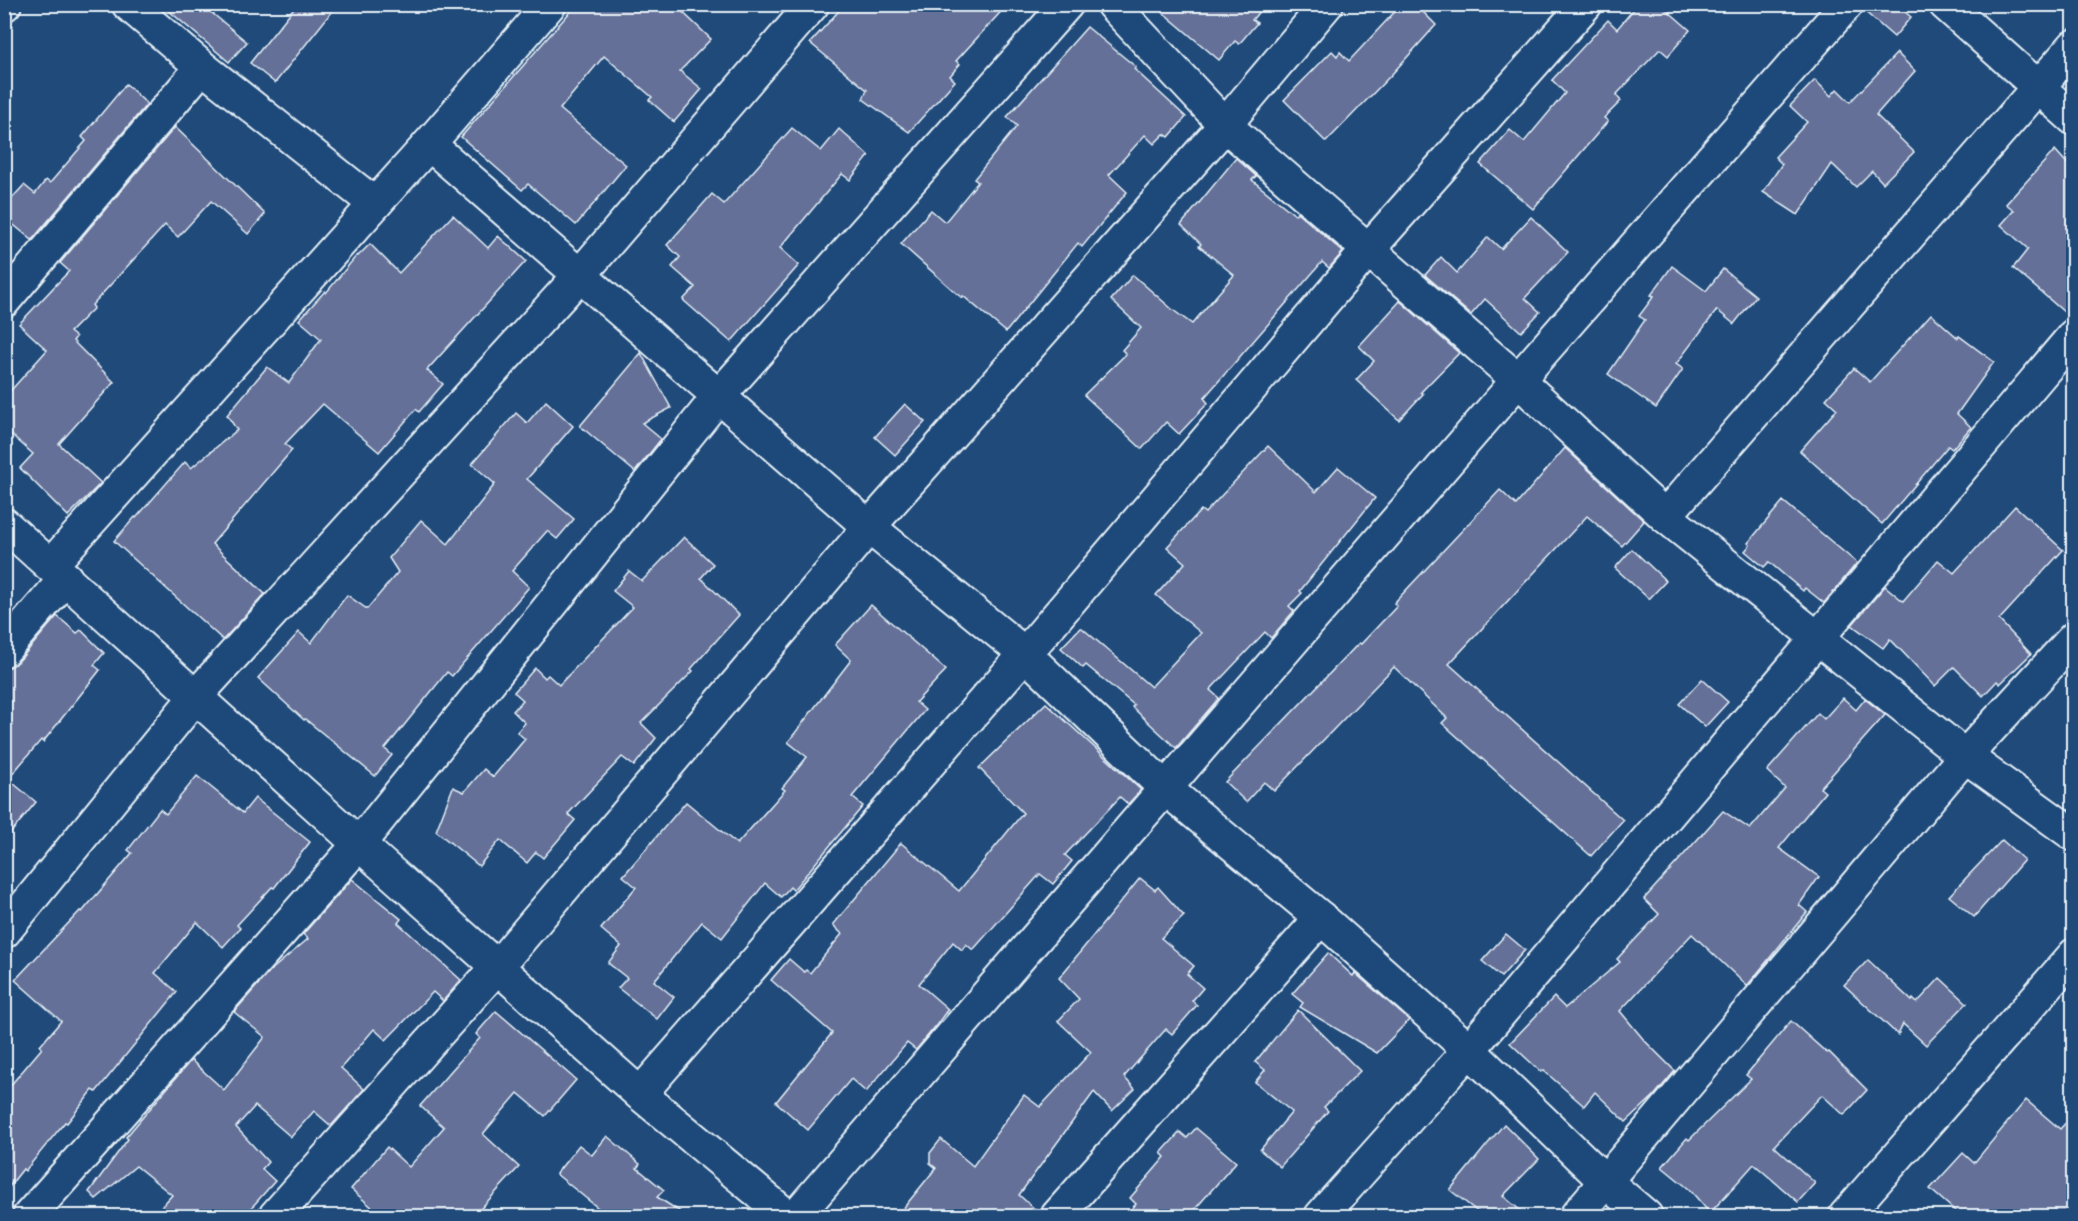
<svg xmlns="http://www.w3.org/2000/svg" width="2078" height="1221" viewBox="0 0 2078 1221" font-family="'Patrick Hand',sans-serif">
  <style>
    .building { fill: #656f98; stroke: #e8f1f8; stroke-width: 1.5 }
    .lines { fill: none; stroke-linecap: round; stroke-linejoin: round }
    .minor-casing { stroke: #e8f1f8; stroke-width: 36 }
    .minor { stroke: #1f4a7a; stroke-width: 32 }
  </style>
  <rect width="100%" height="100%" fill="#1f4a7a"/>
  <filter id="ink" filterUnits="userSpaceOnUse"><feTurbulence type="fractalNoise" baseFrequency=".0167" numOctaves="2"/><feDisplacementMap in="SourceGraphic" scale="12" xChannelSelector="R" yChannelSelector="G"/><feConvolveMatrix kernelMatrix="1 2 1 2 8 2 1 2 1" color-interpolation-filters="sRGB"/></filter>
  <g filter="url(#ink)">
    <g class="building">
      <path d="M 161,4 L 201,4 L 247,42 L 229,62 Z"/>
      <path d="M 297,4 L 338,4 L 275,83 L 250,63 Z"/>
      <path d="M 577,4 L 674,4 L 711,39 L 680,71 L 702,89 L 674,122 L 649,100 L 652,97 L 604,56 L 560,109 L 626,165 L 576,225 L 528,184 L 522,190 L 461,137 Z"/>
      <path d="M 845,4 L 1008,4 L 956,61 L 960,64 L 950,76 L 955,81 L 909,132 L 863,99 L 867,90 L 810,43 Z"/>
      <path d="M 1153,4 L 1265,4 L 1252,20 L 1257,23 L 1239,44 L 1235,41 L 1219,60 Z"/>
      <path d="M 1402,4 L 1415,4 L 1436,25 L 1392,74 L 1326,142 L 1284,100 L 1332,51 L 1337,56 L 1340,52 L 1349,61 Z"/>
      <path d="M 1638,4 L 1660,4 L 1690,30 L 1668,56 L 1660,49 L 1616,95 L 1621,101 L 1604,118 L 1608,121 L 1533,209 L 1480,164 L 1510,130 L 1524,142 L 1565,93 L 1552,80 L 1608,20 L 1617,29 Z"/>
      <path d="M 1865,4 L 1896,4 L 1911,17 L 1894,37 L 1863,10 Z"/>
      <path d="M 1087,27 L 1136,67 L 1134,69 L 1186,117 L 1169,137 L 1164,134 L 1154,144 L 1145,135 L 1109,175 L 1127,192 L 1082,247 L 1078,243 L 1006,332 L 963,296 L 962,298 L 901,244 L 931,210 L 945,222 L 978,182 L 974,179 L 1017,126 L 1007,117 Z"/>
      <path d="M 1897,53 L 1915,71 L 1876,115 L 1914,152 L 1883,183 L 1872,171 L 1856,187 L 1832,164 L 1798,215 L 1763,192 L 1782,164 L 1775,157 L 1807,122 L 1790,106 L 1815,80 L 1831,96 L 1837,89 L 1850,102 Z"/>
      <path d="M 126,84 L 147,104 L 32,240 L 4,217 L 4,207 L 24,185 L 35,194 L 46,180 L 50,183 L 86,141 L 82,137 Z"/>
      <path d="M 175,127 L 265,214 L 248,234 L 211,201 L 178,237 L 165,225 L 92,305 L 94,308 L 70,332 L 76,337 L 73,341 L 114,382 L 59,444 L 101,483 L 68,516 L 20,468 L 33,454 L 4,428 L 4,398 L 47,350 L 19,324 L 69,271 L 60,263 Z"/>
      <path d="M 792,128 L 821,151 L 839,129 L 869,156 L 850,180 L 842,174 L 780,248 L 799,265 L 731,342 L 683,300 L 695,287 L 672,267 L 680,257 L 667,245 L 712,194 L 724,204 Z"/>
      <path d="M 2055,150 L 2073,170 L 2073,318 L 2071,318 L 2013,268 L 2028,249 L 2001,225 L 2014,210 L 2006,204 Z"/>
      <path d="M 1236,158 L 1256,176 L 1252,180 L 1295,215 L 1297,212 L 1343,252 L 1329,268 L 1322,262 L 1204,398 L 1208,403 L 1179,434 L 1166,422 L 1142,449 L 1084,395 L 1126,354 L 1122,350 L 1141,328 L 1111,300 L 1133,275 L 1173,310 L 1192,324 L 1234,275 L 1199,246 L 1201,244 L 1181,225 Z"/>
      <path d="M 453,215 L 488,248 L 498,236 L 526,261 L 427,370 L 443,384 L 419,412 L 416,409 L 379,452 L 323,404 L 285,444 L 292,450 L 212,544 L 265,594 L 223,640 L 114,541 L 135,517 L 136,518 L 185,462 L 191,468 L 237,430 L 227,415 L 267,367 L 289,383 L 321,339 L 299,320 L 325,291 L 326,293 L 357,255 L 358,256 L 370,244 L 399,273 Z"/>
      <path d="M 1531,217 L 1568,252 L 1525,298 L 1540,312 L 1521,332 L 1485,299 L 1471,315 L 1425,275 L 1441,257 L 1457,273 L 1488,237 L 1501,249 Z"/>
      <path d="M 1672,266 L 1706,291 L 1723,269 L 1756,296 L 1734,324 L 1717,310 L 1676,364 L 1683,369 L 1656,408 L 1608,374 L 1645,320 L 1639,316 L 1654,296 L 1651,295 Z"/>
      <path d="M 1400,301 L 1459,353 L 1421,392 L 1423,394 L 1399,420 L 1356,380 L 1374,361 L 1359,346 Z"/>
      <path d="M 1931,314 L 1958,338 L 1959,336 L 1994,362 L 1957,414 L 1971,427 L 1952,449 L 1948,446 L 1882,524 L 1800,451 L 1837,409 L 1826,399 L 1854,368 L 1870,382 Z"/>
      <path d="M 641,353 L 671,408 L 642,423 L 661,439 L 635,472 L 580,426 Z"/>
      <path d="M 546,401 L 573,426 L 527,479 L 574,519 L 557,539 L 547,531 L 512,571 L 529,587 L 452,676 L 447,672 L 385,749 L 392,755 L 375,776 L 305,719 L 304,720 L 258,678 L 299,632 L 311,643 L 347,595 L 367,609 L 398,572 L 389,558 L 421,520 L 448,544 L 495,484 L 472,464 L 516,413 L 527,423 Z"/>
      <path d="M 905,404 L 925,422 L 895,455 L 875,437 Z"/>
      <path d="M 1268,446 L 1316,492 L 1338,467 L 1375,498 L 1300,591 L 1302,593 L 1289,606 L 1294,611 L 1271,638 L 1265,632 L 1210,690 L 1219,698 L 1176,748 L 1132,707 L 1134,705 L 1086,665 L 1083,668 L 1061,648 L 1080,628 L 1082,628 L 1151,687 L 1201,633 L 1156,595 L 1185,563 L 1167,547 L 1201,510 L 1205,513 Z"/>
      <path d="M 1565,448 L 1644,521 L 1622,546 L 1587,516 L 1449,664 L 1623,820 L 1591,856 L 1442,723 L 1447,718 L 1394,667 L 1274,791 L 1264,782 L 1246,802 L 1225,782 L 1359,643 L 1361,644 L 1397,606 L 1394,603 L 1500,490 L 1516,505 Z"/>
      <path d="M 1783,501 L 1857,563 L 1824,603 L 1805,588 L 1803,591 L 1769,562 L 1764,567 L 1745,551 L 1750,545 L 1748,543 Z"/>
      <path d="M 2015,506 L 2063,550 L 1999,620 L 2031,654 L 2000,684 L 1997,681 L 1983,696 L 1954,667 L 1935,686 L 1890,639 L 1883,648 L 1852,625 L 1885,586 L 1903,601 L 1938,560 L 1954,573 Z"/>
      <path d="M 684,537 L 713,564 L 701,578 L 739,615 L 691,669 L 693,671 L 641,723 L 656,738 L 634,766 L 622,757 L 568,814 L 575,820 L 543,858 L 536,852 L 527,863 L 500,840 L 479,866 L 436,831 L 453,787 L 464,792 L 484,769 L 493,777 L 525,739 L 517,732 L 525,723 L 513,711 L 523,700 L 514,692 L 535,668 L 545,678 L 548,675 L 559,685 L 633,607 L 613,591 L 629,571 L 642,581 Z"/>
      <path d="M 1632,549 L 1666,581 L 1649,599 L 1615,568 Z"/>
      <path d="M 871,605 L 946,670 L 916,702 L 925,710 L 852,797 L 863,806 L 793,890 L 790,887 L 781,897 L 765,883 L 722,938 L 702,922 L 654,981 L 674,997 L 657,1019 L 618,988 L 627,978 L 608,963 L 621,946 L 601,929 L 636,887 L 623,876 L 686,802 L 737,844 L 785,790 L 782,788 L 807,757 L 788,742 L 851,660 L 835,645 Z"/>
      <path d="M 57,616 L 77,633 L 81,630 L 104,653 L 94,665 L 100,670 L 43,742 L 41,740 L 8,779 L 36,802 L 4,841 L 4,667 L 10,667 L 18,662 Z"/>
      <path d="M 1702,679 L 1728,702 L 1705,727 L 1679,704 Z"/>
      <path d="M 1843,698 L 1856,710 L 1865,699 L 1885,715 L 1820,788 L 1825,792 L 1779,848 L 1819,877 L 1799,905 L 1807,912 L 1747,986 L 1692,934 L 1620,1011 L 1644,1040 L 1675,1071 L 1653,1097 L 1626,1122 L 1595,1092 L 1584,1106 L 1543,1070 L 1541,1072 L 1510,1043 L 1554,997 L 1565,1008 L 1620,962 L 1617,959 L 1659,914 L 1644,899 L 1723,811 L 1750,829 L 1785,788 L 1767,771 L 1818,713 L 1824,719 Z"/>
      <path d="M 1046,703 L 1141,790 L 1128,804 L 1120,797 L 1065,855 L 1072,861 L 1053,884 L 1040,874 L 973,950 L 966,944 L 962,950 L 953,942 L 919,984 L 948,1009 L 935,1027 L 916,1050 L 907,1043 L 866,1092 L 851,1079 L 808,1130 L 776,1102 L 832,1033 L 771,980 L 789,959 L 804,972 L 806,970 L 810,973 L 842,934 L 833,925 L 901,843 L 959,891 L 1023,813 L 979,768 Z"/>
      <path d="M 197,776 L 243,813 L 255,798 L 310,842 L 274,888 L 272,887 L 237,925 L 240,928 L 223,947 L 197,922 L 155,973 L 177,992 L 96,1092 L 93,1090 L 67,1123 L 65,1122 L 25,1171 L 23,1169 L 4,1193 L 4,1093 L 42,1048 L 40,1046 L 61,1021 L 15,980 L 80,911 L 82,912 L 132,853 L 128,850 L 160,809 L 166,814 Z"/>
      <path d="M 2002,840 L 2024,860 L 1974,917 L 1949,896 Z"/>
      <path d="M 1140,878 L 1155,890 L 1158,887 L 1184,916 L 1161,938 L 1194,966 L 1187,974 L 1203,988 L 1192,1001 L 1197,1005 L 1172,1034 L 1166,1029 L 1124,1077 L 1135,1089 L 1112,1111 L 1094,1092 L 1019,1195 L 1039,1213 L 1040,1216 L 897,1216 L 936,1168 L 930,1163 L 930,1153 L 941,1139 L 973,1166 L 1024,1095 L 1040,1107 L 1091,1052 L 1058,1021 L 1079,999 L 1059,978 Z"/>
      <path d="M 352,879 L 401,919 L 398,923 L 461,980 L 443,1001 L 433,992 L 386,1040 L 374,1029 L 341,1068 L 364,1089 L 331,1126 L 314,1111 L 291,1137 L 255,1106 L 236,1127 L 268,1162 L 262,1169 L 275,1181 L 244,1216 L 153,1216 L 172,1195 L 136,1166 L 96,1199 L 89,1192 L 128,1139 L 126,1137 L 191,1060 L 224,1090 L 265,1037 L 234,1012 L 270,971 L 308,939 L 303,934 Z"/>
      <path d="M 1506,934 L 1525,950 L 1501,977 L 1482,961 Z"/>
      <path d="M 1328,953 L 1353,976 L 1355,973 L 1409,1020 L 1377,1053 L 1300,1007 L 1303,1003 L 1292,994 Z"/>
      <path d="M 1868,960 L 1912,1001 L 1913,999 L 1917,1003 L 1940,978 L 1967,1003 L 1926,1045 L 1903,1024 L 1898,1035 L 1844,985 Z"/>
      <path d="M 1298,1010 L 1360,1071 L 1324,1107 L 1328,1111 L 1280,1167 L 1260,1150 L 1292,1112 L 1255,1082 L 1265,1070 L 1255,1062 Z"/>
      <path d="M 496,1011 L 576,1080 L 545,1116 L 518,1093 L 483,1134 L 519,1167 L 474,1216 L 382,1216 L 351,1189 L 387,1147 L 409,1167 L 444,1127 L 420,1106 L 480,1038 L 476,1034 Z"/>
      <path d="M 1791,1021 L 1827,1053 L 1829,1052 L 1867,1090 L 1844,1115 L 1822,1095 L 1774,1146 L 1815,1183 L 1798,1202 L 1754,1164 L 1710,1213 L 1689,1189 L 1662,1167 L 1687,1138 L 1689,1140 L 1751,1079 L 1746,1075 Z"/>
      <path d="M 2026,1100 L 2060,1129 L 2073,1115 L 2073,1216 L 1961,1216 L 1930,1189 L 1963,1153 L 1974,1163 Z"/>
      <path d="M 1504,1124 L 1539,1159 L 1503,1196 L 1527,1216 L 1483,1216 L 1450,1190 Z"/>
      <path d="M 1196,1128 L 1236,1162 L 1189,1216 L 1125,1216 L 1136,1204 L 1130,1198 L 1165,1157 L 1161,1153 L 1180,1132 L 1187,1138 Z"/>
      <path d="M 607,1136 L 640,1164 L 637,1168 L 664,1190 L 657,1197 L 687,1216 L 608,1216 L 556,1174 L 579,1145 L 592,1155 Z"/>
    </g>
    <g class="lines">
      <defs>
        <g id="minor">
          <path d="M 128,4 L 202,67 L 375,204"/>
          <path d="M 1112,4 L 1225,125 L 1518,380 L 1665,516 L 1965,756 L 2074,835"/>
          <path d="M 1945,4 L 2074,119"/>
          <path d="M 4,5 L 5,4"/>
          <path d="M 429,144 L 869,527 L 1025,654 L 1166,789 L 1321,918 L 1469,1050 L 1605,1181 L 1646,1216"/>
          <path d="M 4,301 L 202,67"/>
          <path d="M 1665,516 L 2074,46"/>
          <path d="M 4,524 L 359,844 L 640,1094 L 787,1216"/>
          <path d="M 51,565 L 429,144 L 550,4"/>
          <path d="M 4,650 L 66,578"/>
          <path d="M 4,932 L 196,696 L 580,275 L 813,4"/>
          <path d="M 640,1094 L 1025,654 L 1367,251 L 1586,4"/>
          <path d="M 29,1216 L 359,844 L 718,397 L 1067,4"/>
          <path d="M 275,1216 L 497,967 L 869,527 L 1225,125 L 1327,4"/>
          <path d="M 796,1216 L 1518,380 L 1847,4"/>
          <path d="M 1057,1216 L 1321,918"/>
          <path d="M 1321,1216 L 1469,1050 L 2074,335"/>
          <path d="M 1576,1216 L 1965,756 L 2074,638"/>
          <path d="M 1845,1216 L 2074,955"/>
        </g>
      </defs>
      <use href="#minor" class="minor-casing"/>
      <use href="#minor" class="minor"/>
    </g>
  </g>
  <rect width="2078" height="1221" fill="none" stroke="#1f4a7a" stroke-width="24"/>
  <rect x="12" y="12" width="2054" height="1197" fill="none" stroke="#e8f1f8" stroke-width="2" filter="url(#ink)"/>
</svg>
